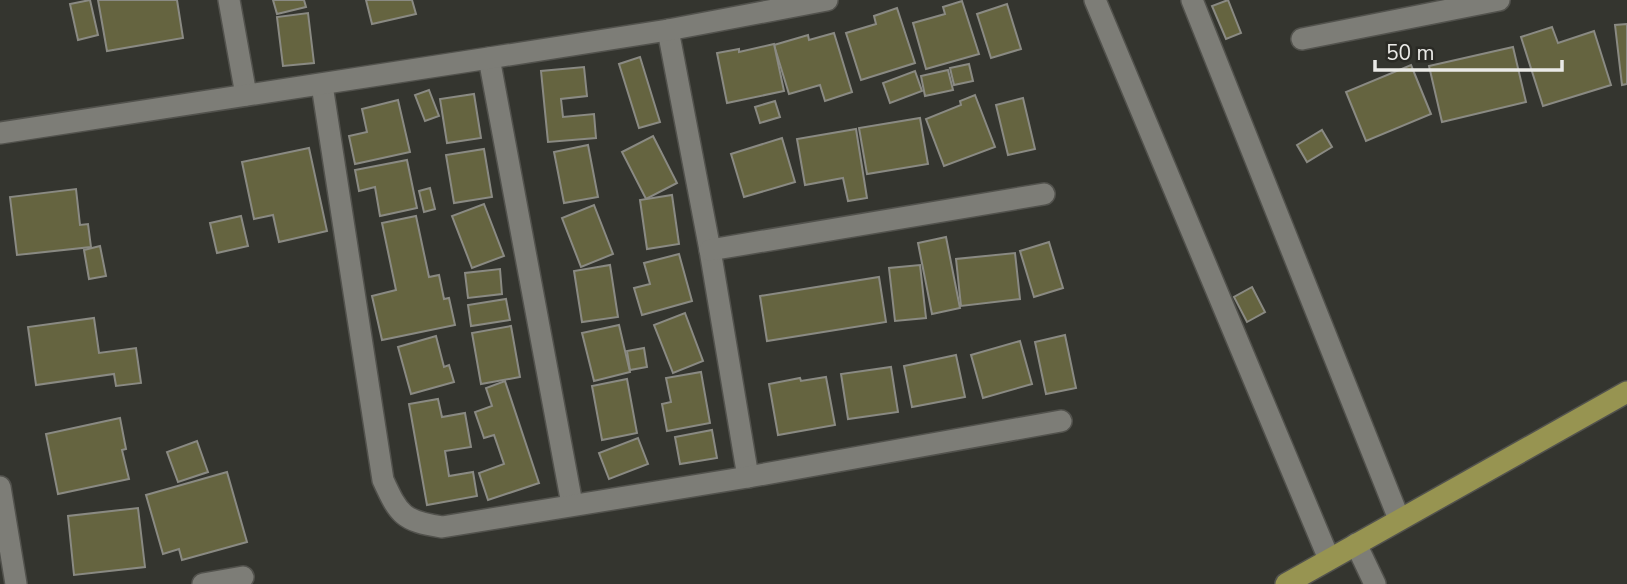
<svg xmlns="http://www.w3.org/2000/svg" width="1627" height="584" viewBox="0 0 1627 584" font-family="'Nunito Sans',sans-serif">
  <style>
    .building { fill: #656440; stroke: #8a8a83; stroke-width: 2 }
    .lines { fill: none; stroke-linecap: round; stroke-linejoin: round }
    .minor-casing { stroke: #52524d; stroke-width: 24 }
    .major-casing { stroke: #52524d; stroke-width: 24 }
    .minor { stroke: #7d7d77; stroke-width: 21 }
    .major { stroke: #979451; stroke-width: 21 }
  </style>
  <rect width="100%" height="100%" fill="#34352f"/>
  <g class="building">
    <path d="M 90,0 L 98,35 L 78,40 L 70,4 Z"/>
    <path d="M 98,0 L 177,0 L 183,38 L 107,51 Z"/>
    <path d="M 273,0 L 304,0 L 306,7 L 277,14 Z"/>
    <path d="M 366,0 L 412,0 L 416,14 L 372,24 Z"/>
    <path d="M 1228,0 L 1241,33 L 1226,39 L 1212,6 Z"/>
    <path d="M 962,1 L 979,54 L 926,69 L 913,23 L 945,14 L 943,7 Z"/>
    <path d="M 1007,4 L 1021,49 L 991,58 L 977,14 Z"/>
    <path d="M 897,8 L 915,63 L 861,80 L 846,33 L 876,24 L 874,16 Z"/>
    <path d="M 308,13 L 314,63 L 283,66 L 277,17 Z"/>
    <path d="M 1627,24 L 1627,84 L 1622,85 L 1615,25 Z"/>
    <path d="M 1552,27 L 1558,43 L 1594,31 L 1611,85 L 1543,106 L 1521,37 Z"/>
    <path d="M 834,33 L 852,92 L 825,101 L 820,85 L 789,94 L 774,45 L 808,35 L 809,40 Z"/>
    <path d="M 774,44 L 784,91 L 727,103 L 717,53 L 739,49 L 739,52 Z"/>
    <path d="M 1513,47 L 1526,102 L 1442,122 L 1429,66 Z"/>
    <path d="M 640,57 L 660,122 L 639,128 L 619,64 Z"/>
    <path d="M 969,64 L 973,81 L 954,85 L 950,68 Z"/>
    <path d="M 1411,65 L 1431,114 L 1366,141 L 1346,92 Z"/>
    <path d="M 584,67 L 587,96 L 561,99 L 563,117 L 594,114 L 596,138 L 548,142 L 541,71 Z"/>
    <path d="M 948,70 L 953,90 L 925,96 L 921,76 Z"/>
    <path d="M 915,71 L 922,91 L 890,103 L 883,83 Z"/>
    <path d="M 429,90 L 439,116 L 425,121 L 415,95 Z"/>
    <path d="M 474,94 L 481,138 L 447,143 L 440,99 Z"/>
    <path d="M 975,95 L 995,147 L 944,166 L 926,119 L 961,105 L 960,101 Z"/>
    <path d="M 1023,98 L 1035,149 L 1008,155 L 996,105 Z"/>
    <path d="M 398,100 L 410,152 L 355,164 L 349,136 L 367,132 L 362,109 Z"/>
    <path d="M 775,101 L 780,117 L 760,123 L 755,107 Z"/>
    <path d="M 920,118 L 928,164 L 867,174 L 859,128 Z"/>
    <path d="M 856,129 L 867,198 L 848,201 L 843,178 L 805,185 L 797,139 Z"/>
    <path d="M 1322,130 L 1332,147 L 1307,162 L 1297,145 Z"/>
    <path d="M 653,136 L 677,183 L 646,199 L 622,152 Z"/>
    <path d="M 782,138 L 795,182 L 744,197 L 731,154 Z"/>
    <path d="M 588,145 L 598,197 L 564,203 L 554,152 Z"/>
    <path d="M 309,148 L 327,231 L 279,242 L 273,215 L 254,219 L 242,162 Z"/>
    <path d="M 484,149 L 492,197 L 454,203 L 446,155 Z"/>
    <path d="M 407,160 L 417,208 L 380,216 L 375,187 L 359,191 L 355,170 Z"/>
    <path d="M 430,188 L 435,209 L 424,212 L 419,191 Z"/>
    <path d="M 76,189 L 80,225 L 88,224 L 91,247 L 17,255 L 10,197 Z"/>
    <path d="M 672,195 L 679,244 L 647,249 L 640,200 Z"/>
    <path d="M 484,204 L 504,256 L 472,268 L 452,216 Z"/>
    <path d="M 594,205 L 613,254 L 581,267 L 562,218 Z"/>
    <path d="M 241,216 L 248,246 L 217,253 L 210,223 Z"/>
    <path d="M 416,216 L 429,277 L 439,275 L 444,299 L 449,298 L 455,325 L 382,340 L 372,296 L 396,290 L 382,223 Z"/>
    <path d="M 946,237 L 960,308 L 932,314 L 918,243 Z"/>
    <path d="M 1049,242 L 1063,288 L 1034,297 L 1020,251 Z"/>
    <path d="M 100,246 L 106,276 L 89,279 L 84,250 Z"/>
    <path d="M 1015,253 L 1020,299 L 961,306 L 956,259 Z"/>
    <path d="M 679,254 L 692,301 L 642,315 L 634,288 L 650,284 L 644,263 Z"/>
    <path d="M 610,265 L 618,317 L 582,322 L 574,271 Z"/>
    <path d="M 920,265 L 926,318 L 895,321 L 889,268 Z"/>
    <path d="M 500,269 L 502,294 L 468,298 L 465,273 Z"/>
    <path d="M 879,277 L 886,322 L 767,341 L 760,296 Z"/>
    <path d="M 1252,287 L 1265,312 L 1247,322 L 1234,297 Z"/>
    <path d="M 506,299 L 510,320 L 471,326 L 468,305 Z"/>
    <path d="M 685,313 L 703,361 L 673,373 L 654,325 Z"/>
    <path d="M 94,318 L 99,353 L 136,348 L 141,383 L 116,386 L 114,374 L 36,385 L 28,327 Z"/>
    <path d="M 619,325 L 630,372 L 594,381 L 582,333 Z"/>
    <path d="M 511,326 L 520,377 L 481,384 L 472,333 Z"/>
    <path d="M 1065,335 L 1076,388 L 1046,394 L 1035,342 Z"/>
    <path d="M 436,336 L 444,367 L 449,365 L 454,382 L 411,394 L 398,347 Z"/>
    <path d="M 1020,341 L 1032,384 L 983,398 L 971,355 Z"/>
    <path d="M 644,348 L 647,367 L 630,370 L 627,351 Z"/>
    <path d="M 956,355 L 965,397 L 912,407 L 904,366 Z"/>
    <path d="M 891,367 L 898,412 L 848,419 L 841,374 Z"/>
    <path d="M 701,372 L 710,423 L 667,431 L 662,404 L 671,402 L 666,378 Z"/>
    <path d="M 826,377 L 835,425 L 778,435 L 769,384 L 800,378 L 801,381 Z"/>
    <path d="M 627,379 L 637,433 L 602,440 L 592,386 Z"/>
    <path d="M 505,381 L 539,483 L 488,500 L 479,473 L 504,464 L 494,435 L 484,438 L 475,412 L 492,406 L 486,388 Z"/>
    <path d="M 438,399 L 442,417 L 465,413 L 471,447 L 445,451 L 449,476 L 473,472 L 477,496 L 427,505 L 409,404 Z"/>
    <path d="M 120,418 L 126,449 L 122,450 L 129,479 L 58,494 L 46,434 Z"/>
    <path d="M 712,430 L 717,458 L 680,464 L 675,437 Z"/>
    <path d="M 638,438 L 648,464 L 609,479 L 599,453 Z"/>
    <path d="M 197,441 L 208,472 L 178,482 L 167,452 Z"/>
    <path d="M 227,472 L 247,542 L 182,560 L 179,549 L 163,554 L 146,495 Z"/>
    <path d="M 138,508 L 145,567 L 74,575 L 68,516 Z"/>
  </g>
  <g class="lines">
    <defs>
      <g id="minor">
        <path d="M 229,0 L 246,95"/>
        <path d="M 1095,0 L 1329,559"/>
        <path d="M 1192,0 L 1399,519"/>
        <path d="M 668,30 L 710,250 L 748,477"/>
        <path d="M 1302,39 L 1499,0"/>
        <path d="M 489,58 L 572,504"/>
        <path d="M 322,85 L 383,480 C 399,515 403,521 442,527 L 748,477 L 1061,421"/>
        <path d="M 0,133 L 489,58 L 668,30 L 827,0"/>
        <path d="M 710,250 L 1044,194"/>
        <path d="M 0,487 L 16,584"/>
        <path d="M 1356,544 L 1375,584"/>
        <path d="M 203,584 L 243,577"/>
      </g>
      <path id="major" d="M 1286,584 L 1627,392"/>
    </defs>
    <use href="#minor" class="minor-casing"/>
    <use href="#major" class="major-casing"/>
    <use href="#minor" class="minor"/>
    <use href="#major" class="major"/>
  </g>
  <path d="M1375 60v10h187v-10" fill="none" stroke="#eaeae7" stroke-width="3.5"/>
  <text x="1386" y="60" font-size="21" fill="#eaeae7" stroke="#2a2a25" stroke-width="5" paint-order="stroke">50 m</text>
</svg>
